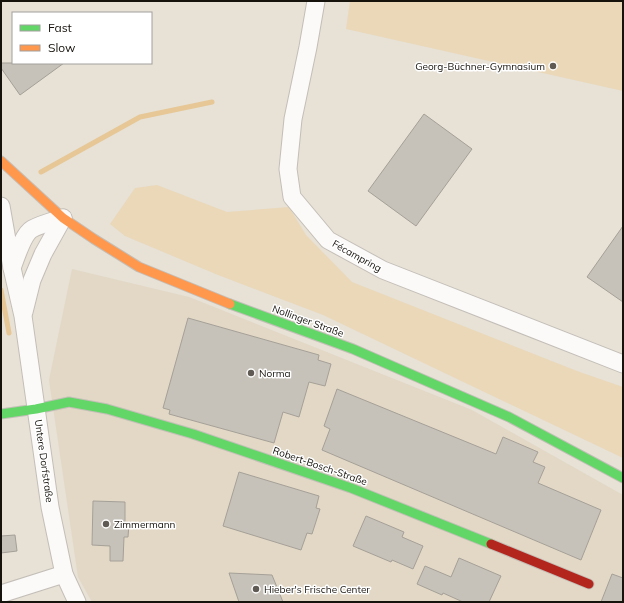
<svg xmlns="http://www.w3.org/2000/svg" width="624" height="603" viewBox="0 0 624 603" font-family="Mulish,sans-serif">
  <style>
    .built { fill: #e2d8c5 }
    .green { fill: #ead8b9 }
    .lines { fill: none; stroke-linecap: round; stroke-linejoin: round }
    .stream { stroke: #e6c795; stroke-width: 5 }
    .building { fill: #c7c2b9; stroke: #a5a098 }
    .street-casing { stroke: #c3beb7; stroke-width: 19 }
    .fast-casing { stroke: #c3beb7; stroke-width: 11 }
    .slow-casing { stroke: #c3beb7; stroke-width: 11 }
    .jam-casing { stroke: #c3beb7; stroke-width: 11 }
    .street { stroke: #fbfaf9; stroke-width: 17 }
    .fast { stroke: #63d668; stroke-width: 9 }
    .slow { stroke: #ff974d; stroke-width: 9 }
    .jam { stroke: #b3261e; stroke-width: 9 }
    .poi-dot { fill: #5f5a53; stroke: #fff; stroke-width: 1.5 }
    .labels { text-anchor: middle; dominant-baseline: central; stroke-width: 3; stroke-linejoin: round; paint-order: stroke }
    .poi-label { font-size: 10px; fill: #16120c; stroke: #fff; text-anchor: start }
    .street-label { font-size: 10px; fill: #16120c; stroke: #fff }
  </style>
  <rect width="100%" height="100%" fill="#e7e1d6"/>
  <path class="built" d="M 72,269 L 189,297 L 472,410 L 623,495 L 623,602 L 92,602 L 78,577 L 49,380 Z"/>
  <g class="green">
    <path d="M 350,1 L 623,1 L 623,91 L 346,29 Z"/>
    <path d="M 157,185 L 227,212 L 289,207 L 306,235 L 352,282 L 577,371 L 623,387 L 623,458 L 323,315 L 218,275 L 125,236 L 110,224 L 135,188 Z"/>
  </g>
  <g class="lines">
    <g class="stream">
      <path d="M 41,172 L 140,117 L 212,102"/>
      <path d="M 1,290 L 9,333"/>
    </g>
  </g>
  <g class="building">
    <path d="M 1,63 L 64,63 L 20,95 L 1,68 Z"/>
    <path d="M 424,114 L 472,149 L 416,226 L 368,191 Z"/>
    <path d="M 623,226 L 623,302 L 587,277 Z"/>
    <path d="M 188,318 L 319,355 L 318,360 L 331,364 L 325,386 L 309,382 L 299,417 L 283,412 L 274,443 L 169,414 L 170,410 L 163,408 Z"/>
    <path d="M 337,389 L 496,454 L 503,437 L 538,452 L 533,462 L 545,467 L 538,483 L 601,510 L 581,560 L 322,450 L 330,429 L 324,426 Z"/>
    <path d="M 239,472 L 319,496 L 316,508 L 320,509 L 312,534 L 307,533 L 301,550 L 223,526 Z"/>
    <path d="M 93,501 L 125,502 L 125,524 L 129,524 L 128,537 L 124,537 L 123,561 L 110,561 L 110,546 L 92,545 Z"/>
    <path d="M 366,516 L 404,532 L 402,537 L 423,546 L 413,569 L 392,560 L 391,562 L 353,546 Z"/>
    <path d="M 15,535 L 17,551 L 1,553 L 1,536 Z"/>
    <path d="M 459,558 L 501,576 L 489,602 L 463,602 L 443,593 L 442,595 L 417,584 L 425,566 L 451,577 Z"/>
    <path d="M 229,573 L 272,575 L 283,602 L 239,602 Z"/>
    <path d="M 612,574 L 623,578 L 623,602 L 601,602 Z"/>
  </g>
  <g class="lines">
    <defs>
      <g id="street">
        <path d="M 316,1 L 308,47 L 293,119 L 288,169 L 292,197 L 328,240 L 383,270 L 623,364"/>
        <path d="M 1,206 L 12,268 L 23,316 L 50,507 L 64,574 L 77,602"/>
        <path d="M 12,268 C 16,258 23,234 32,229 C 41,224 53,221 63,218"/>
        <path d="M 24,312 L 32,280 L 43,254 L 63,218"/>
        <path d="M 1,594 L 64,574"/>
      </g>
      <g id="fast">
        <path d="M 230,304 L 353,349 L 509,417 L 623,478"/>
        <path d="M 1,414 L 36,409 L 69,402 L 107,409 L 193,434 L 351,488 L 491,544"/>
      </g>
      <path id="slow" d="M 1,161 L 63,218 L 94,239 L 139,267 L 230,304"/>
      <path id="jam" d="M 491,544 L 589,584"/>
    </defs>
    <use href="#street" class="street-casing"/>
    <use href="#fast" class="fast-casing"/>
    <use href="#slow" class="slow-casing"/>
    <use href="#jam" class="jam-casing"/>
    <use href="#street" class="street"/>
    <use href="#fast" class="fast"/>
    <use href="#slow" class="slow"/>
    <use href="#jam" class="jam"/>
  </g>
  <g class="poi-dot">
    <circle cx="553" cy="66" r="4"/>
    <circle cx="251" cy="373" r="4"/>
    <circle cx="106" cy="524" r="4"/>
    <circle cx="256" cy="589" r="4"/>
  </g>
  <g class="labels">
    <g class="poi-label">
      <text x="545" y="66" text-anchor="end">Georg-Büchner-Gymnasium</text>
      <text x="259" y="373">Norma</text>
      <text x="114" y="524">Zimmermann</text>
      <text x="264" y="589">Hieber's Frische Center</text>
    </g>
    <g class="street-label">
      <text transform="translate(357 256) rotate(29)">Fécampring</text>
      <text transform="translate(308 321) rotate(20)">Nollinger Straße</text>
      <text transform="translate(44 461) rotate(82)">Untere Dorfstraße</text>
      <text transform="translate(320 466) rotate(19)">Robert-Bosch-Straße</text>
    </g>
  </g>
  <rect width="624" height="603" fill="none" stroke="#16120c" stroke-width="4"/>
  <rect x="12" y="12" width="140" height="52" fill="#ffffff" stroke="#a2a09e"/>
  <rect x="20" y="25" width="20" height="6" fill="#63d668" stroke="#a2a09e"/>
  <text x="48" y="32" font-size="12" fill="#16120c">Fast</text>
  <rect x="20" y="45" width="20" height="6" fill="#ff974d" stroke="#a2a09e"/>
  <text x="48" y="52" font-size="12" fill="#16120c">Slow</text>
</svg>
